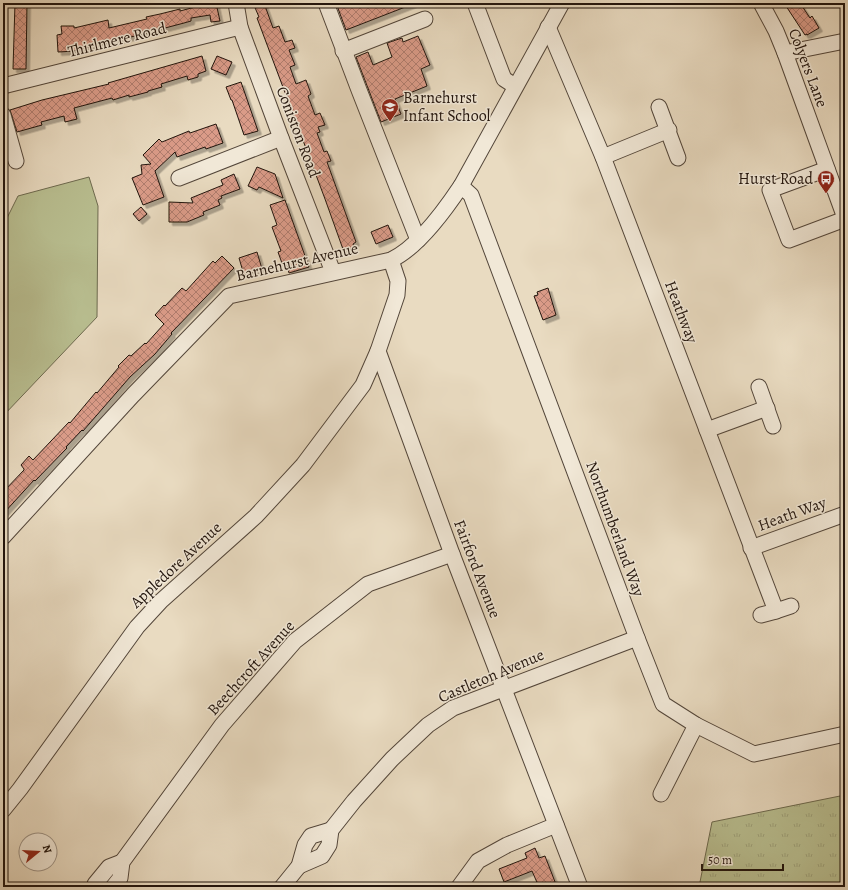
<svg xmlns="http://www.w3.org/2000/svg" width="848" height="890" viewBox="0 0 848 890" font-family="Alegreya,serif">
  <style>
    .grass { fill: url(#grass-tufts); stroke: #6d6a4f }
    .green { fill: #b9bf91; stroke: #6d6a4f }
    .building { fill: url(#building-cross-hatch); stroke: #21140d; filter: url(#shadow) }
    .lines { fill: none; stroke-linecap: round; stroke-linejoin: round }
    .minor-casing { stroke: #53463a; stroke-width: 17 }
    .minor { stroke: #f1e8d7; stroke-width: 15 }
    .labels { text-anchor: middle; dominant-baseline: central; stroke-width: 3; stroke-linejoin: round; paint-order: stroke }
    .street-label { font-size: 16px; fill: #21140d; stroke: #f1e8d7 }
    .poi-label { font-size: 16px; fill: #21140d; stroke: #f1e8d7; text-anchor: start }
  </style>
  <defs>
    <pattern id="grass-tufts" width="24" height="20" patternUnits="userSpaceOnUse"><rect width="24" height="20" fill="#b9bf91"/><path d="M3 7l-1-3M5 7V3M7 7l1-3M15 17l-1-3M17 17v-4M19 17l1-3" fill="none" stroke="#9fa37c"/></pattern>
    <pattern id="building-cross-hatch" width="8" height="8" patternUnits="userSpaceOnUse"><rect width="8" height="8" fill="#da9b88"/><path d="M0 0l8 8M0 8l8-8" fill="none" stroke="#b07d6e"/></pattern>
    <filter id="shadow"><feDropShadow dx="3.5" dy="3.5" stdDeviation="0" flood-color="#0004"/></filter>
  </defs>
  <rect width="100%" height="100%" fill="#e9dbc1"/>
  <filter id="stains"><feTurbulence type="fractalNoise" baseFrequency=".005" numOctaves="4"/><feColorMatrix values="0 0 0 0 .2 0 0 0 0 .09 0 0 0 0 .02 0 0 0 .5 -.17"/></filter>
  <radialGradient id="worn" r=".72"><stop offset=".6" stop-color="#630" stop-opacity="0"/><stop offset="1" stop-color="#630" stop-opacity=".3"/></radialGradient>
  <path class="grass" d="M 845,795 L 845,887 L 699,887 L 712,822 Z"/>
  <path class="green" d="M 89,177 L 98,206 L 97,317 L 3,416 L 3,226 L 18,196 Z"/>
  <g class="building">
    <path d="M 15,3 L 27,3 L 26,69 L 13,69 Z"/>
    <path d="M 203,3 L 216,3 L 220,21 L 211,22 L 210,15 L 191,18 L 191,21 L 184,23 L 112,42 L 75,50 L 75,51 L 58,52 L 57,35 L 62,34 L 61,26 L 74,26 L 74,28 L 108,20 L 109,28 L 147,19 L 146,17 L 160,14 L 180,9 L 180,11 L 199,6 L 198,4 Z"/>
    <path d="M 253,3 L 264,3 L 273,28 L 279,26 L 285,42 L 292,40 L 295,48 L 289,50 L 295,65 L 290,67 L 296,84 L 306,80 L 311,94 L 308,96 L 315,115 L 320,113 L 325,125 L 318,127 L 320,132 L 317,133 L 324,152 L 327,151 L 331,161 L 327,162 L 356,242 L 353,244 L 354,248 L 344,252 L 325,199 L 257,18 L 259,17 Z"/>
    <path d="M 336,3 L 413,3 L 413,4 L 346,30 Z"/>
    <path d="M 784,3 L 800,3 L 810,18 L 812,16 L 819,28 L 807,35 L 807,34 L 805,35 Z"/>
    <path d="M 418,36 L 430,65 L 421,69 L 427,86 L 395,99 L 401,114 L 381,122 L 356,57 L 368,52 L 373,65 L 392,57 L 387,43 L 402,38 L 403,42 Z"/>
    <path d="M 202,56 L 206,71 L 198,74 L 198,77 L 188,80 L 187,76 L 161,84 L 162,87 L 148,91 L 148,92 L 129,97 L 129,95 L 113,100 L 112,98 L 74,108 L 77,119 L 65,122 L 64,116 L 41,122 L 42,125 L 17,132 L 10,110 L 42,100 L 109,84 L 108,83 Z"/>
    <path d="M 217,56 L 232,62 L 226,75 L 211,69 Z"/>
    <path d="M 241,82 L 258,131 L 244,135 L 232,100 L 231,100 L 226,87 Z"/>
    <path d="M 216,124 L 223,143 L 206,149 L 205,147 L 177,157 L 175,152 L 155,171 L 164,197 L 143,205 L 132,178 L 142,174 L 141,165 L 151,164 L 143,155 L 159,139 L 162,142 L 189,131 L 190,133 Z"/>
    <path d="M 257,167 L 275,174 L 283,198 L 259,187 L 257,190 L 248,186 Z"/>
    <path d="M 234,174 L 240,189 L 221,196 L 222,198 L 218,200 L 220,205 L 203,212 L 204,215 L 187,222 L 169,222 L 169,202 L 193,203 L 191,198 L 223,185 L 221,180 Z"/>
    <path d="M 285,200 L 309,267 L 289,273 L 287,265 L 283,266 L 278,252 L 281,251 L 272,227 L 277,225 L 270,205 Z"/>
    <path d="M 141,207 L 147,214 L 139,221 L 133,214 Z"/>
    <path d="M 388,225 L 393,237 L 376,244 L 371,232 Z"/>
    <path d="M 257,252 L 262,269 L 244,275 L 239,258 Z"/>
    <path d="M 222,256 L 234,268 L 171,333 L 172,334 L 155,354 L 130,377 L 83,431 L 82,430 L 66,447 L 67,448 L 35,481 L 34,480 L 3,514 L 3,492 L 24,470 L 24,469 L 21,465 L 29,456 L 33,460 L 69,422 L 70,423 L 96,392 L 97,393 L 119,367 L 118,366 L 129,355 L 131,356 L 145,343 L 146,344 L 164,324 L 155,315 L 164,305 L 165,306 L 182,288 L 186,291 L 213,261 L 215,263 Z"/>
    <path d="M 548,288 L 556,315 L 543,320 L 534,296 L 538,295 L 537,292 Z"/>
    <path d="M 535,848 L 539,858 L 545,856 L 557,887 L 539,887 L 532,871 L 504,882 L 499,869 L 527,858 L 525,853 Z"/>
  </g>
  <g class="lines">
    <defs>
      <g id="minor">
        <path d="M 236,3 L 240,27 L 281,138 L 333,272"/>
        <path d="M 326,3 L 359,90 L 418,240"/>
        <path d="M 475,3 L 504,79 L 515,86"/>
        <path d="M 761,3 L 776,31 L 785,53 L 845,218"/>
        <path d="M 548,27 L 603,157 L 776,611 L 761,615"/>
        <path d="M 343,51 L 425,19"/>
        <path d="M 785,53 L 845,41"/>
        <path d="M 3,86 L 240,27"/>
        <path d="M 659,107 L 678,158"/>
        <path d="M 3,115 L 16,161"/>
        <path d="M 603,157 L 669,130"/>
        <path d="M 827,169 L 770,190 L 789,240 L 845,219"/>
        <path d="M 179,178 L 281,138"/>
        <path d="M 461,186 L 471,195 L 637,638 L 663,704 L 696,725 L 754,754 L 845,734"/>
        <path d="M 391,260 L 398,281 L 397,295 L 378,351 L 452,554 L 580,887"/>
        <path d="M 759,387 L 773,426"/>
        <path d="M 707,430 L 767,408"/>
        <path d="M 3,537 L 133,395 L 229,296 L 391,260 C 417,248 445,210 461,186 L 562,3"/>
        <path d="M 751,548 L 845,514"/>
        <path d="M 776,611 L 791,606"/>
        <path d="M 661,794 L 696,725"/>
        <path d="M 3,810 L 20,789 L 137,627 L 161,601 L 256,516 L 303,465 L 363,385 L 378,351"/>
        <path d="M 299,866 L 322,856 L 329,845 L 331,830 L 354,801 L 392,759 L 428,725 L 453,708 L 637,638"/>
        <path d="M 95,887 L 95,884 L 109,867 L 122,862"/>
        <path d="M 113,887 L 120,878 L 122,862 L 222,725 L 295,641 L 368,584 L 452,554"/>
        <path d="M 282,887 L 299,866 L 305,845 L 311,836 L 331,830"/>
        <path d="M 459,887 L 478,861 L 507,845 L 556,825"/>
      </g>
    </defs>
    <use href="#minor" class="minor-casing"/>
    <use href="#minor" class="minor"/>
  </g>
  <defs>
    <symbol id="school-pin" viewBox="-11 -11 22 30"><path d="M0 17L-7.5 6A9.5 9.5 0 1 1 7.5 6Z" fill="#8f2418" stroke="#f1e8d7"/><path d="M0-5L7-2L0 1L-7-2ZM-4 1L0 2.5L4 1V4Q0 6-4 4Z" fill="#fff"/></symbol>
    <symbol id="bus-pin" viewBox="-11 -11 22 30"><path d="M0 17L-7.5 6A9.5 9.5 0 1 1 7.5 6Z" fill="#8f2418" stroke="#f1e8d7"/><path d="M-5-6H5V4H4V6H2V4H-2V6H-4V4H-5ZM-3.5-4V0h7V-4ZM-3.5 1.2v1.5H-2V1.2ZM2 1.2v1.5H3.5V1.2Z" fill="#fff"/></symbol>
  </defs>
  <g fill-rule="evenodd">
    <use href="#school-pin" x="380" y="97" width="20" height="27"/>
    <use href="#bus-pin" x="816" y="169" width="20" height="27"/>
  </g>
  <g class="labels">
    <g class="street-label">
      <text transform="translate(117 40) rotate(-14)">Thirlmere Road</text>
      <text transform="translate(808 68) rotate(69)">Colyers Lane</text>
      <text transform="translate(298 132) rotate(69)">Coniston Road</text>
      <text transform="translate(297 262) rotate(-13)">Barnehurst Avenue</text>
      <text transform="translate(681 312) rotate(69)">Heathway</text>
      <text transform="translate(792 514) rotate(-20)">Heath Way</text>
      <text transform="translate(615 529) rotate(70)">Northumberland Way</text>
      <text transform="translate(176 565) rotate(-43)">Appledore Avenue</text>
      <text transform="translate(477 569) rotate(69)">Fairford Avenue</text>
      <text transform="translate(251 668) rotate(-48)">Beechcroft Avenue</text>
      <text transform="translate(491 676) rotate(-23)">Castleton Avenue</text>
    </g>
    <g class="poi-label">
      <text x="403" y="98">Barnehurst<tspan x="403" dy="18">Infant School</tspan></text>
      <text x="813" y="179" text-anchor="end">Hurst Road</text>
    </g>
  </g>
  <rect width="848" height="890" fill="none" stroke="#e9dbc1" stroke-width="16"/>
  <rect x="4" y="4" width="840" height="882" fill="none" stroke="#21140d" stroke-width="2"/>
  <rect x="8" y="8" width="832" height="874" fill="none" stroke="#21140d"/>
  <g transform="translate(38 852) rotate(72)"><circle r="19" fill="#f1e8d7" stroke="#9e9386"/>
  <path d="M0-3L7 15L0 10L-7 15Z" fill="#8f2418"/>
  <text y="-6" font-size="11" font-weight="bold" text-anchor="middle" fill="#21140d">N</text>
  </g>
  <path d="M702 864v6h81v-6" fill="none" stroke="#21140d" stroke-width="2"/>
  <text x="708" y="864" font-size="12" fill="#21140d" stroke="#f1e8d7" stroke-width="3" paint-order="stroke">50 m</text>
  <rect width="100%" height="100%" filter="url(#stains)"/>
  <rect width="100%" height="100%" fill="url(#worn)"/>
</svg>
